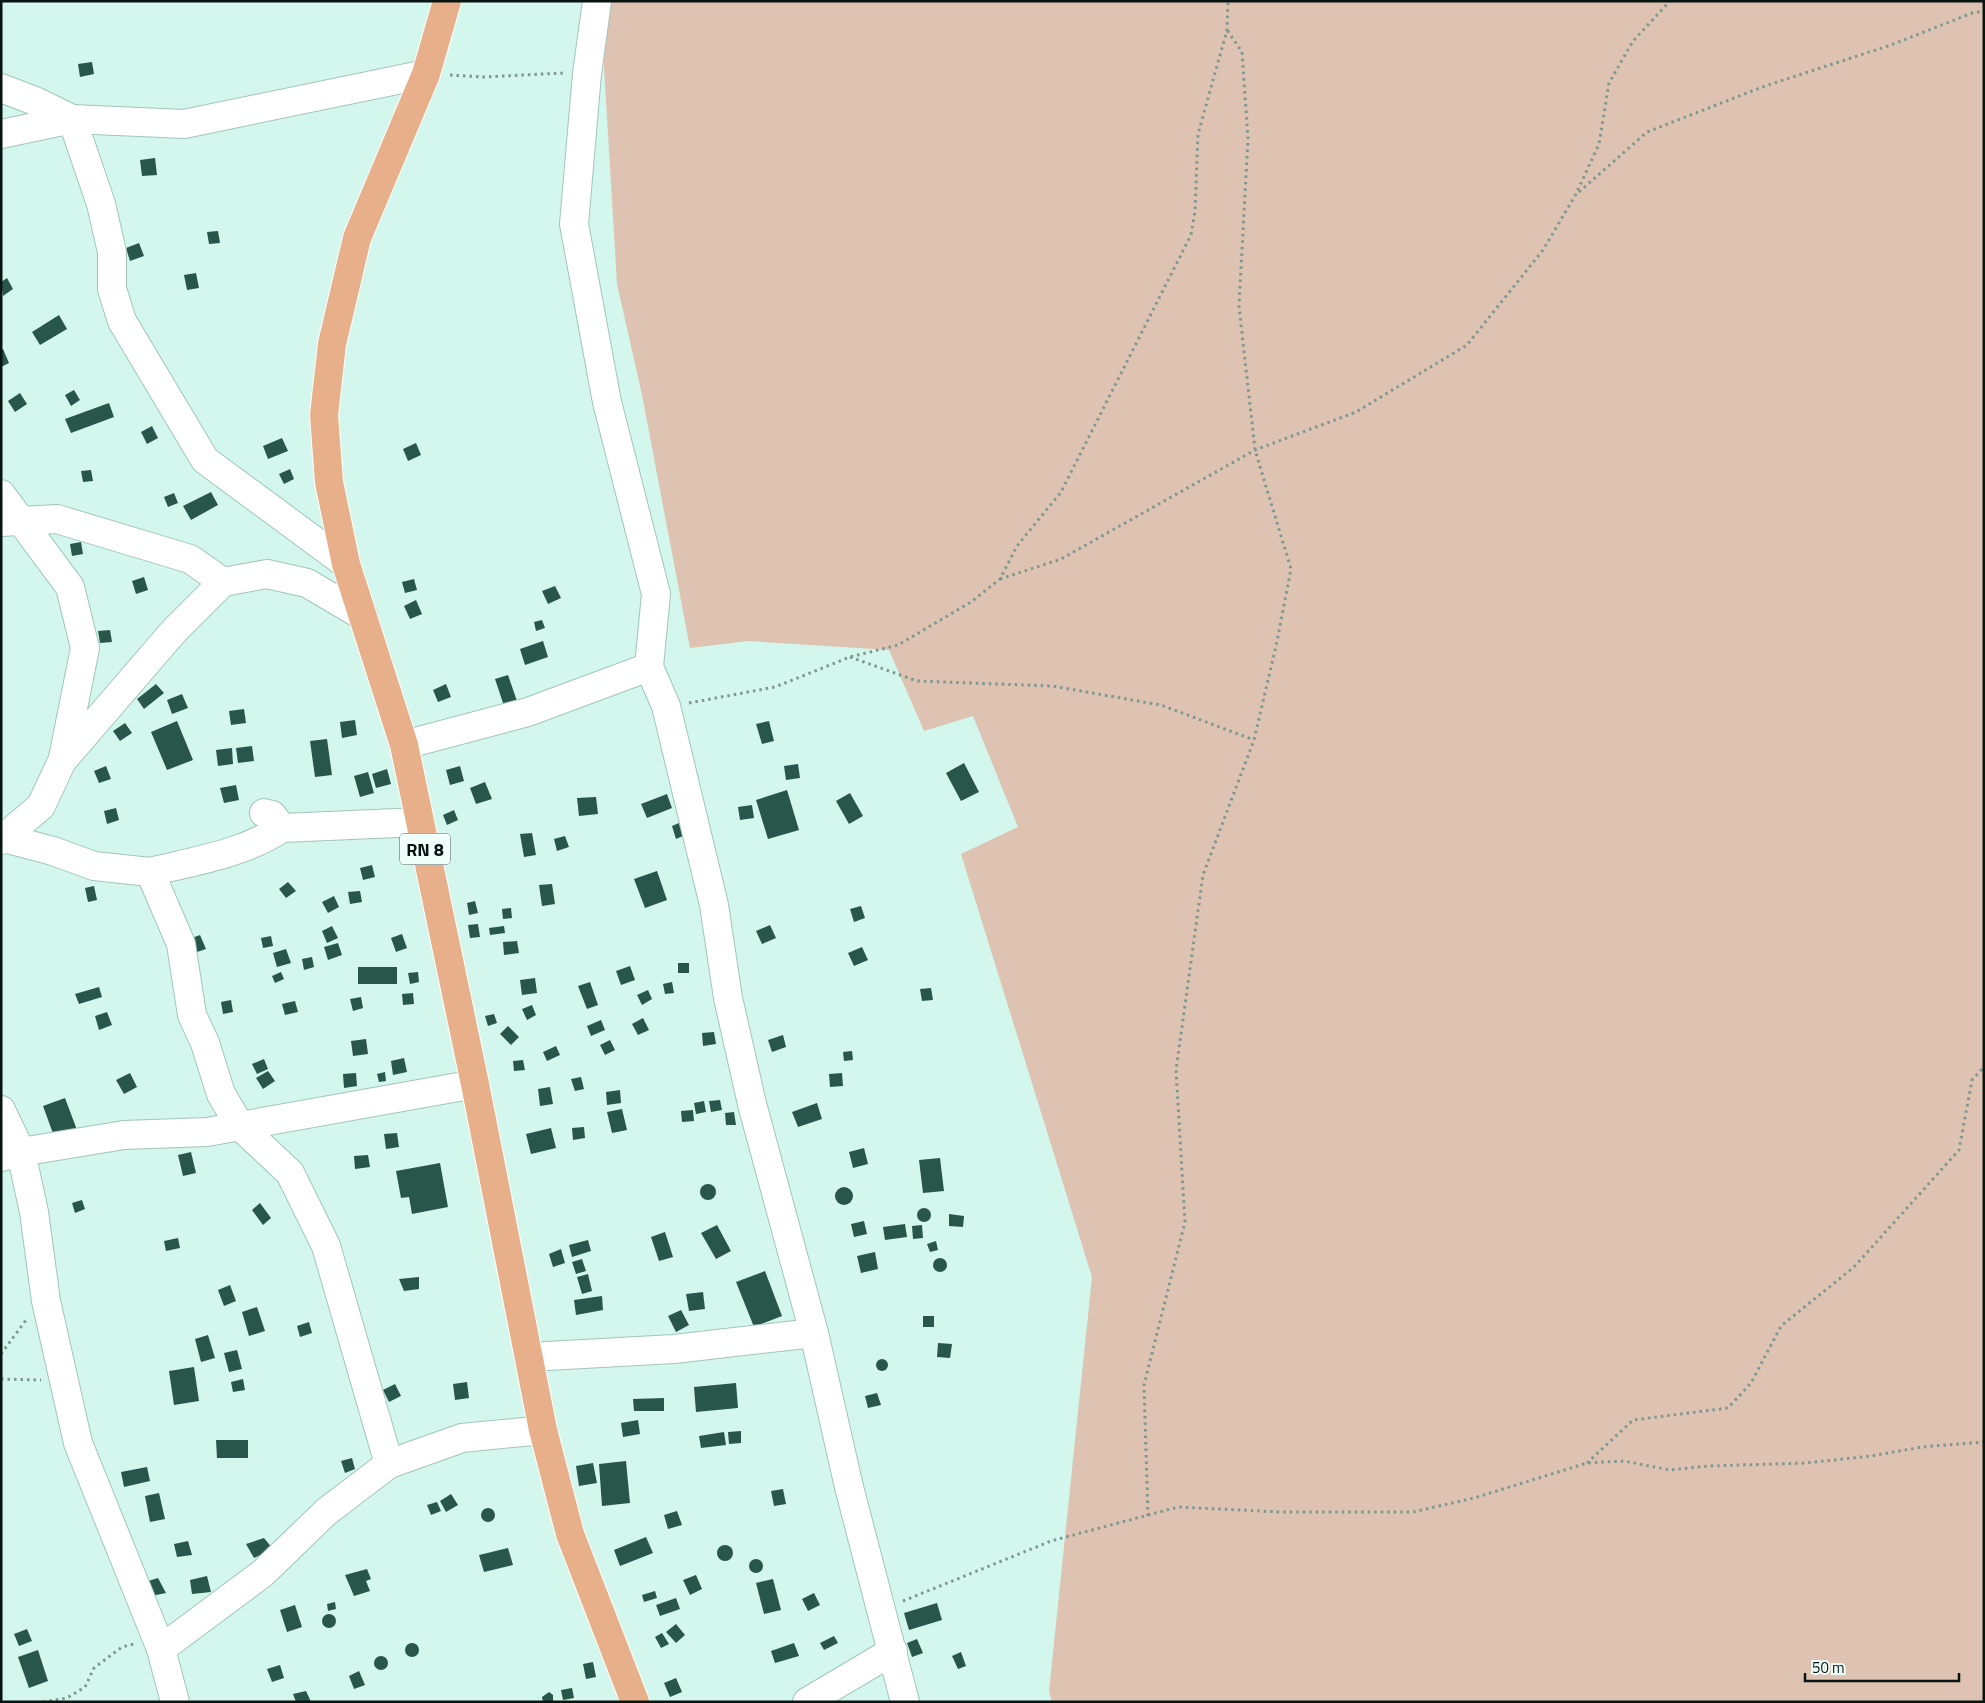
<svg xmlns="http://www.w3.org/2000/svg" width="1985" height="1703" viewBox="0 0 1985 1703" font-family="'Titillium Web',sans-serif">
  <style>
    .green { fill: #dec3b2 }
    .building { fill: #29564b }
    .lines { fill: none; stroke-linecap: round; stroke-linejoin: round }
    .minor-casing { stroke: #a2c5bb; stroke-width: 30 }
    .major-casing { stroke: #fff; stroke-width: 30 }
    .path { stroke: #7d9890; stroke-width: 3; stroke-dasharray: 2.5 4; stroke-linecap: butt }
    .minor { stroke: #fff; stroke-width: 28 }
    .major { stroke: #e8b08a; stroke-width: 28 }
    .labels { text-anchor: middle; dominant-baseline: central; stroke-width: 5; stroke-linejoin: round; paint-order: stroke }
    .shield { fill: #f1fffb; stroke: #4d5a57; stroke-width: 1 }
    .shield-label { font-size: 18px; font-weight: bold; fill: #071411 }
  </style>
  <rect width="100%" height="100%" fill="#d3f7ec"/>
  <path class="green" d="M 600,1 L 1984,1 L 1984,1702 L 1052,1702 L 1049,1691 L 1092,1277 L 961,854 L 1018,827 L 973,716 L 924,731 L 889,650 L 748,641 L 690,648 L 642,395 L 617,284 Z"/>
  <g class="building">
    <path d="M 92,62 L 94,74 L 80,77 L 78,64 Z"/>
    <path d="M 155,158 L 157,175 L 142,176 L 140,160 Z"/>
    <path d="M 218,231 L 220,243 L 209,244 L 207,232 Z"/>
    <path d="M 139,243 L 144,256 L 130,261 L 126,248 Z"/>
    <path d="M 196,273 L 199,288 L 187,290 L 184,275 Z"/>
    <path d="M 7,278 L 13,289 L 3,296 L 1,282 Z"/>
    <path d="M 59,315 L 67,329 L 40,345 L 32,332 Z"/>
    <path d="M 3,349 L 9,363 L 1,367 L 1,350 Z"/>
    <path d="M 74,390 L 80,400 L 71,406 L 65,395 Z"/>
    <path d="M 20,393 L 27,404 L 15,412 L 8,401 Z"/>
    <path d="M 109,403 L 114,417 L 71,433 L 65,419 Z"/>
    <path d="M 152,426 L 158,438 L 147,444 L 141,432 Z"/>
    <path d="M 282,438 L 288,451 L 268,459 L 263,446 Z"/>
    <path d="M 416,443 L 421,455 L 408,461 L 403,449 Z"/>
    <path d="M 290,469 L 294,479 L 284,484 L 279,474 Z"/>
    <path d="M 91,470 L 93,481 L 83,482 L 81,471 Z"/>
    <path d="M 211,492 L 218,505 L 191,520 L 183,506 Z"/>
    <path d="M 174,493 L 178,503 L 168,507 L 164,497 Z"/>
    <path d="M 81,542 L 83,554 L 72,556 L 70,544 Z"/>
    <path d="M 144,577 L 148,590 L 136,594 L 132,581 Z"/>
    <path d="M 414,579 L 417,590 L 405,593 L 402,582 Z"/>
    <path d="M 555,586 L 561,598 L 548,604 L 542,591 Z"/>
    <path d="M 416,600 L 422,614 L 410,619 L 404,606 Z"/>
    <path d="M 542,620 L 545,628 L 536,631 L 534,622 Z"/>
    <path d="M 110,630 L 112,642 L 100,643 L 98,631 Z"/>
    <path d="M 543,641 L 548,657 L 525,665 L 520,649 Z"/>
    <path d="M 508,675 L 518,704 L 505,709 L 495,679 Z"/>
    <path d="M 156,684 L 164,693 L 144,709 L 137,699 Z"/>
    <path d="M 446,684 L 451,697 L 438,702 L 433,690 Z"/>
    <path d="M 182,694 L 188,708 L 172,714 L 167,700 Z"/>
    <path d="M 244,709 L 246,723 L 231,725 L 229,711 Z"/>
    <path d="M 355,720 L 357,735 L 342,738 L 340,722 Z"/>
    <path d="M 177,721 L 193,760 L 167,770 L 151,732 Z"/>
    <path d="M 769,721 L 774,741 L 762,744 L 756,724 Z"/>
    <path d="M 125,723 L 132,733 L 120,741 L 113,731 Z"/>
    <path d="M 327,739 L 332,775 L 315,777 L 310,741 Z"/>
    <path d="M 252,746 L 254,761 L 238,763 L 236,748 Z"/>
    <path d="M 232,748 L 233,764 L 218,766 L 216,750 Z"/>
    <path d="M 964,763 L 979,792 L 961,801 L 946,773 Z"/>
    <path d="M 798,764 L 800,778 L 786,780 L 784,766 Z"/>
    <path d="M 106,766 L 111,779 L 99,783 L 94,771 Z"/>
    <path d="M 460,766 L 464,781 L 450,785 L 446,770 Z"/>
    <path d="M 387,769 L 391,784 L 376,788 L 372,774 Z"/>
    <path d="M 368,772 L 374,793 L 360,797 L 354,776 Z"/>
    <path d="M 485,782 L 492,799 L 476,804 L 470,788 Z"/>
    <path d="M 236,785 L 239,800 L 224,803 L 220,788 Z"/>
    <path d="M 787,790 L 799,830 L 768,839 L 756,800 Z"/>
    <path d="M 850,793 L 863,816 L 849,824 L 836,801 Z"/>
    <path d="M 667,794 L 672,808 L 647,818 L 641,804 Z"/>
    <path d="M 596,797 L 598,814 L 579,816 L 577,798 Z"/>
    <path d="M 752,805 L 754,818 L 740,820 L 738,807 Z"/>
    <path d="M 116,808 L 119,820 L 107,824 L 104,811 Z"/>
    <path d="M 454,810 L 458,820 L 447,825 L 443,815 Z"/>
    <path d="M 679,823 L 683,836 L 676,839 L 672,826 Z"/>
    <path d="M 532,833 L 536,855 L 524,857 L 520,834 Z"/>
    <path d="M 565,836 L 569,847 L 557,851 L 554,839 Z"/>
    <path d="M 372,865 L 375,877 L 363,880 L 360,868 Z"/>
    <path d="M 657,871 L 667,900 L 645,908 L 634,879 Z"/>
    <path d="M 288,882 L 296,891 L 286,898 L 279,889 Z"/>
    <path d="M 552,884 L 555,904 L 542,906 L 539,885 Z"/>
    <path d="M 94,886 L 97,900 L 88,902 L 85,888 Z"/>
    <path d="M 360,891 L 362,902 L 350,904 L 348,892 Z"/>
    <path d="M 334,896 L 339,907 L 328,913 L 322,902 Z"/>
    <path d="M 475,901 L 478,913 L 469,915 L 467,903 Z"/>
    <path d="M 861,906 L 865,918 L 854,922 L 850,909 Z"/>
    <path d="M 511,908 L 512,918 L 503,919 L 502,909 Z"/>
    <path d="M 478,924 L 480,937 L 470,938 L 468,925 Z"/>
    <path d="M 770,925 L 776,938 L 762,944 L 756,931 Z"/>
    <path d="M 332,926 L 338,938 L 327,943 L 322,931 Z"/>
    <path d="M 504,926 L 505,933 L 490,935 L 489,928 Z"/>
    <path d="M 402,934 L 407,948 L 396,952 L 391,938 Z"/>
    <path d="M 200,935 L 206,949 L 194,953 L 189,939 Z"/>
    <path d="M 271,936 L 273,946 L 263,948 L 261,938 Z"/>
    <path d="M 517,941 L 519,953 L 504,955 L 503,942 Z"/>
    <path d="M 338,943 L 342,955 L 328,960 L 324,947 Z"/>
    <path d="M 862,947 L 868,960 L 854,966 L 848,953 Z"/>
    <path d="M 286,949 L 291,963 L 277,967 L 273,953 Z"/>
    <path d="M 312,957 L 314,967 L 304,970 L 302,959 Z"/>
    <rect x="678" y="963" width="11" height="10"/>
    <path d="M 630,966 L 635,980 L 621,985 L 616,971 Z"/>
    <rect x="358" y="967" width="39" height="17"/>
    <path d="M 281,972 L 284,979 L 275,983 L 272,976 Z"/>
    <path d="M 418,972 L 419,982 L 410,984 L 408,973 Z"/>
    <path d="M 535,978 L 537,993 L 522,995 L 520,980 Z"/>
    <path d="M 590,982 L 598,1005 L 587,1009 L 578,986 Z"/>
    <path d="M 672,982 L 674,993 L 665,994 L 663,984 Z"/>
    <path d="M 99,987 L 102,997 L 79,1004 L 75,994 Z"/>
    <path d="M 931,988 L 933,1000 L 922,1001 L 920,989 Z"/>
    <path d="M 648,990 L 652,999 L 642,1005 L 637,995 Z"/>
    <path d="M 413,993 L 414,1004 L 403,1005 L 402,994 Z"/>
    <path d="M 361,997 L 363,1008 L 353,1011 L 350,999 Z"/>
    <path d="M 231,1000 L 233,1012 L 223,1014 L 221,1002 Z"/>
    <path d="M 295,1001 L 298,1012 L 285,1015 L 282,1004 Z"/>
    <path d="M 532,1005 L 536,1015 L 527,1020 L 522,1009 Z"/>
    <path d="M 107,1012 L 112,1025 L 99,1030 L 95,1016 Z"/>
    <path d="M 494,1014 L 497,1023 L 488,1026 L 485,1016 Z"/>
    <path d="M 643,1018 L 649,1030 L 638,1035 L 632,1024 Z"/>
    <path d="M 601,1020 L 605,1030 L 591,1036 L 587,1026 Z"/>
    <path d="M 508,1026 L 519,1037 L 511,1045 L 500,1034 Z"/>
    <path d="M 714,1032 L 716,1044 L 703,1046 L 702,1033 Z"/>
    <path d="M 783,1035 L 786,1047 L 772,1052 L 768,1040 Z"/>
    <path d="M 366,1039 L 368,1054 L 353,1056 L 351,1041 Z"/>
    <path d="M 610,1040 L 615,1050 L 605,1055 L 600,1045 Z"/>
    <path d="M 556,1046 L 560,1055 L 547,1061 L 543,1052 Z"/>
    <path d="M 852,1051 L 853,1060 L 844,1061 L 843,1052 Z"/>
    <path d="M 404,1058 L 407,1072 L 393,1075 L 391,1061 Z"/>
    <path d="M 264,1059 L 268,1069 L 257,1074 L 252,1064 Z"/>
    <path d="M 523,1060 L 525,1070 L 514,1071 L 513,1061 Z"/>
    <path d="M 268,1071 L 275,1081 L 263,1089 L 256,1078 Z"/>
    <path d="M 385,1072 L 386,1081 L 379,1082 L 377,1074 Z"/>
    <path d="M 130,1073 L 137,1087 L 124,1094 L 116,1080 Z"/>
    <path d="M 356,1073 L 357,1086 L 344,1088 L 343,1074 Z"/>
    <path d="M 842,1073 L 843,1086 L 830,1087 L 829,1074 Z"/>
    <path d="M 581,1077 L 584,1089 L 575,1091 L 571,1079 Z"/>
    <path d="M 550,1087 L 553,1104 L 540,1106 L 538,1089 Z"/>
    <path d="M 620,1090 L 621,1103 L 607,1105 L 606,1092 Z"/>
    <path d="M 65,1098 L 77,1130 L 55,1139 L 43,1106 Z"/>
    <path d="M 720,1100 L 722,1110 L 711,1112 L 709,1101 Z"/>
    <path d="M 704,1101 L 706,1112 L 696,1114 L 694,1103 Z"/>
    <path d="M 817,1103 L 822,1119 L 798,1127 L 792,1112 Z"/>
    <path d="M 622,1109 L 627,1130 L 612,1133 L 607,1112 Z"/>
    <path d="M 693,1110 L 694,1121 L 682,1122 L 681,1111 Z"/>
    <path d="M 734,1112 L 736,1125 L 726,1125 L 725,1113 Z"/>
    <path d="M 584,1127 L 585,1138 L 573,1140 L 572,1128 Z"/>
    <path d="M 551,1128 L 556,1148 L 531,1154 L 526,1134 Z"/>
    <path d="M 397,1133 L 399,1147 L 386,1149 L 384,1134 Z"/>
    <path d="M 864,1148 L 868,1164 L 853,1168 L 849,1152 Z"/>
    <path d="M 191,1152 L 196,1173 L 183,1176 L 178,1155 Z"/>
    <path d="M 368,1155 L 370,1167 L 355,1169 L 354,1156 Z"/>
    <path d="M 940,1158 L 944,1191 L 923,1193 L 919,1160 Z"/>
    <path d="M 440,1163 L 448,1207 L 412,1214 L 409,1197 L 401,1198 L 396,1171 Z"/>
    <circle cx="708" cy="1192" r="8"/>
    <circle cx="844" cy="1196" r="9"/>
    <path d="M 82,1200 L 85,1209 L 75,1213 L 72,1203 Z"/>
    <path d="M 260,1203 L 271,1218 L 263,1225 L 252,1210 Z"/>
    <circle cx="924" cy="1215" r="7"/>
    <path d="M 949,1214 L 964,1216 L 963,1227 L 949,1226 Z"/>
    <path d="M 864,1221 L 867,1234 L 854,1237 L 851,1224 Z"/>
    <path d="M 905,1224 L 907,1237 L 885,1240 L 883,1227 Z"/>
    <path d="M 717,1225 L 731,1251 L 716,1259 L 701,1233 Z"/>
    <path d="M 922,1225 L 923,1238 L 913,1239 L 912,1226 Z"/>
    <path d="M 665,1232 L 673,1257 L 659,1261 L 651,1237 Z"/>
    <path d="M 178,1238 L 180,1248 L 166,1251 L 164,1241 Z"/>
    <path d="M 588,1240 L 591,1251 L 572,1257 L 569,1245 Z"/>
    <path d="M 936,1241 L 938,1250 L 930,1252 L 927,1244 Z"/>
    <path d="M 561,1249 L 565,1263 L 553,1267 L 549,1254 Z"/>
    <path d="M 875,1252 L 878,1269 L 861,1273 L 857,1256 Z"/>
    <circle cx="940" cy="1265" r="7"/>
    <path d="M 582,1259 L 586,1271 L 576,1274 L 572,1262 Z"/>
    <path d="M 765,1271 L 782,1316 L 754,1327 L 736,1282 Z"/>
    <path d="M 588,1274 L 592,1291 L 582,1294 L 577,1277 Z"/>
    <path d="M 419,1277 L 419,1289 L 404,1291 L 399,1279 Z"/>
    <path d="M 230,1285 L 236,1301 L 224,1306 L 218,1290 Z"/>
    <path d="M 703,1292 L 705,1309 L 689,1311 L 686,1294 Z"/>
    <path d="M 602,1296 L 603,1310 L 576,1315 L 574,1300 Z"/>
    <path d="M 257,1307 L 265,1331 L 249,1336 L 242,1312 Z"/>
    <path d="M 681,1310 L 689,1325 L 676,1332 L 668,1316 Z"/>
    <rect x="923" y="1316" width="11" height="11"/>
    <path d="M 309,1322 L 312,1333 L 300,1337 L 297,1326 Z"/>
    <path d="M 208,1335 L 215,1358 L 201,1362 L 195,1339 Z"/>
    <path d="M 938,1343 L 952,1344 L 950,1358 L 937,1357 Z"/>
    <path d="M 237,1350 L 242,1369 L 229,1372 L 224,1353 Z"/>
    <circle cx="882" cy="1365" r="6"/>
    <path d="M 194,1367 L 199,1401 L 174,1405 L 169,1371 Z"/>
    <path d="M 243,1379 L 245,1390 L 233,1392 L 231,1382 Z"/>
    <path d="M 467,1382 L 469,1398 L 455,1400 L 453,1384 Z"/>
    <path d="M 736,1383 L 738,1408 L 696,1412 L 694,1387 Z"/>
    <path d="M 395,1384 L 401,1396 L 389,1402 L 383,1390 Z"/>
    <path d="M 877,1393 L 881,1405 L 868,1408 L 865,1396 Z"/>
    <path d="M 664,1398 L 664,1411 L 634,1411 L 633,1399 Z"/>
    <path d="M 638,1420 L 640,1434 L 623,1437 L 621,1423 Z"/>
    <path d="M 741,1431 L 741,1443 L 729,1444 L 728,1432 Z"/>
    <path d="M 724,1432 L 726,1445 L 701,1448 L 699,1436 Z"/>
    <path d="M 216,1440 L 248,1440 L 248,1458 L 217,1458 Z"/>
    <path d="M 352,1458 L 355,1469 L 345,1473 L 341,1461 Z"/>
    <path d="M 626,1461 L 630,1503 L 602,1506 L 599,1464 Z"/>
    <path d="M 593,1463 L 597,1483 L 579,1486 L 576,1466 Z"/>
    <path d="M 147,1467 L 150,1481 L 124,1487 L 121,1472 Z"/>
    <path d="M 783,1489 L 786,1504 L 774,1506 L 771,1491 Z"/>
    <path d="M 159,1493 L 165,1519 L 150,1522 L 145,1496 Z"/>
    <path d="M 451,1494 L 458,1505 L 446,1512 L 440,1501 Z"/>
    <path d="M 437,1502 L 441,1511 L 431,1515 L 427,1505 Z"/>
    <circle cx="488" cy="1515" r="7"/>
    <path d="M 677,1511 L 682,1525 L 668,1529 L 664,1515 Z"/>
    <path d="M 646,1537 L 653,1553 L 620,1566 L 614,1550 Z"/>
    <path d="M 264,1538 L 273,1549 L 254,1558 L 246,1544 Z"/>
    <path d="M 188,1541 L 192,1555 L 177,1557 L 174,1544 Z"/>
    <circle cx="725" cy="1553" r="8"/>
    <path d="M 508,1548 L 513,1565 L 484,1572 L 479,1555 Z"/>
    <circle cx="756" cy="1566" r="7"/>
    <path d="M 367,1569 L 371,1579 L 366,1581 L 370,1591 L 354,1596 L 345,1575 Z"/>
    <path d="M 696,1575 L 702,1589 L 690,1595 L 683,1580 Z"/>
    <path d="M 207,1576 L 211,1592 L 192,1594 L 190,1580 Z"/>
    <path d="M 158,1578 L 166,1593 L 151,1596 L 145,1582 Z"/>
    <path d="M 773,1579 L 781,1610 L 764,1614 L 756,1583 Z"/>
    <path d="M 655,1591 L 657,1598 L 644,1602 L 642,1595 Z"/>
    <path d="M 814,1593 L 820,1605 L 808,1611 L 802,1599 Z"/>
    <path d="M 676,1598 L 680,1609 L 660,1616 L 656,1605 Z"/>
    <path d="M 335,1602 L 336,1609 L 328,1611 L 327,1604 Z"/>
    <path d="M 937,1603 L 942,1620 L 909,1630 L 904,1613 Z"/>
    <path d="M 295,1605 L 302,1627 L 287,1632 L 280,1610 Z"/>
    <circle cx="329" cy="1621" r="7"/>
    <path d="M 676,1624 L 685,1635 L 676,1643 L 666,1632 Z"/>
    <path d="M 27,1629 L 32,1641 L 19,1646 L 14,1634 Z"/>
    <path d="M 662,1633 L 669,1644 L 661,1648 L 655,1637 Z"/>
    <path d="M 834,1636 L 838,1643 L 824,1650 L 820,1643 Z"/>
    <path d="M 917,1639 L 923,1653 L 912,1657 L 907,1643 Z"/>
    <circle cx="412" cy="1650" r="7"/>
    <path d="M 794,1643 L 799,1656 L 775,1663 L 771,1651 Z"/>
    <path d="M 38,1650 L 48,1681 L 29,1688 L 18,1657 Z"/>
    <path d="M 961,1652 L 966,1666 L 958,1669 L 952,1656 Z"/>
    <circle cx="381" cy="1663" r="7"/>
    <path d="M 593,1662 L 596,1677 L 586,1679 L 583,1664 Z"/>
    <path d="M 280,1665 L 284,1678 L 272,1682 L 267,1669 Z"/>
    <path d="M 359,1671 L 365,1685 L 354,1689 L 349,1676 Z"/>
    <path d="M 676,1678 L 682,1692 L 670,1697 L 664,1683 Z"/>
    <path d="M 572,1688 L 574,1698 L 563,1700 L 561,1690 Z"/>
    <path d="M 306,1691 L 311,1702 L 296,1702 L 293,1694 Z"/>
    <path d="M 549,1692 L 553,1695 L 553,1702 L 543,1702 L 542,1697 Z"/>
  </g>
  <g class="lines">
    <defs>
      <g id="minor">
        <path d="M 597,1 L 587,74 L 574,224 L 607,402 L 656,594 L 649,667 L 666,706 L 714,905 L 728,998 L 752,1104 L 814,1333 L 849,1487 L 905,1702"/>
        <path d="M 1,88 L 35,101 L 72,119 L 101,204 L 112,252 L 112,289 L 122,321 L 205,460 L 346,564"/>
        <path d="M 1,134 L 72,119 L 184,124 L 426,74"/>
        <path d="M 1,494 L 70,587 L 85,648 L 63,758"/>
        <path d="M 1,522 L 57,519 L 190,559 L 223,582 L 267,574 L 307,583 L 363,616"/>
        <path d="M 404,745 L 528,712 L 649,667"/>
        <path d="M 264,813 L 272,815 L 282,828 L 420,822"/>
        <path d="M 4,838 L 53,851 L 94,866 L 150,872 L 181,944 L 192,1015 L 205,1043 L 221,1094 L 240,1126 L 290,1173 L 326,1246 L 389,1464"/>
        <path d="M 1,840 L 41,806 L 62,761 L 174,631 L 223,582"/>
        <path d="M 150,872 C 194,861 243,854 282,828"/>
        <path d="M 1,1110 L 21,1152 L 34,1212 L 46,1301 L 78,1443 L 161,1649 L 175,1702"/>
        <path d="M 1,1157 L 21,1152 L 124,1135 L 207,1132 L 475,1084"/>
        <path d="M 529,1357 L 674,1349 L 814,1333"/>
        <path d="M 161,1649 L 263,1573 L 326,1512 L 389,1464 L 462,1438 L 543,1430"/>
        <path d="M 807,1702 L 893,1651"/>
      </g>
      <path id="major" d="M 447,1 L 426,74 L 357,238 L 332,344 L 324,415 L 329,482 L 346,564 L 404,745 L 475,1084 L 543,1430 L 570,1534 L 635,1702"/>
    </defs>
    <use href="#minor" class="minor-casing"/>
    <use href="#major" class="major-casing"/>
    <g class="path">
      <path d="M 450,75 L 484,77 L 563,73"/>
      <path d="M 1579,192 L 1647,132 L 1765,86 L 1891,45 L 1972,13 L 1984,11"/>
      <path d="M 1000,579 L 1061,559 L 1255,450 L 1356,412 L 1467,345 L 1543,250 L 1576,194 L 1599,144 L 1609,83 L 1633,41 L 1670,1"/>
      <path d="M 850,657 L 917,681 L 1052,686 L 1161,705 L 1254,740"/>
      <path d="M 689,703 L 775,687 L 850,657 L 898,645 L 971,602 L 1000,579 L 1017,546 L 1061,492 L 1191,235 L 1195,211 L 1198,134 L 1227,30 L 1228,1"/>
      <path d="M 1,1354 L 26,1320"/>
      <path d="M 1,1379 L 41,1380"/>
      <path d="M 1587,1463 L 1633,1420 L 1728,1408 L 1751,1383 L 1781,1326 L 1854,1267 L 1959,1150 L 1972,1080 L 1984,1067"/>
      <path d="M 1148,1516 L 1144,1385 L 1185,1222 L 1176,1070 L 1203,875 L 1254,740 L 1276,646 L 1291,569 L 1255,450 L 1239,306 L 1248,139 L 1242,52 L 1227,30"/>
      <path d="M 903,1601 L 1051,1541 L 1178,1507 L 1281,1512 L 1413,1512 L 1474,1498 L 1587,1463 L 1624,1461 L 1670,1470 L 1708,1466 L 1806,1463 L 1871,1456 L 1922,1447 L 1984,1442"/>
      <path d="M 43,1702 L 67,1698 L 85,1687 L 94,1668 L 122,1647 L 134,1644"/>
    </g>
    <use href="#minor" class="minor"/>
    <use href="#major" class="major"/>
  </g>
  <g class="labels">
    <rect class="shield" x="400" y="833.5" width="50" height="31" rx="4"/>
    <g class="shield-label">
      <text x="425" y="849">RN 8</text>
    </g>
  </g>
  <rect width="1985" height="1703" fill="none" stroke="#071411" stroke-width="5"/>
  <path d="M1805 1673v8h154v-8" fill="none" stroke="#071411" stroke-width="2.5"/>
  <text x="1812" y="1673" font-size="15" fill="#071411" stroke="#f1fffb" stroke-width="4" paint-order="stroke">50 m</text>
</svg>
